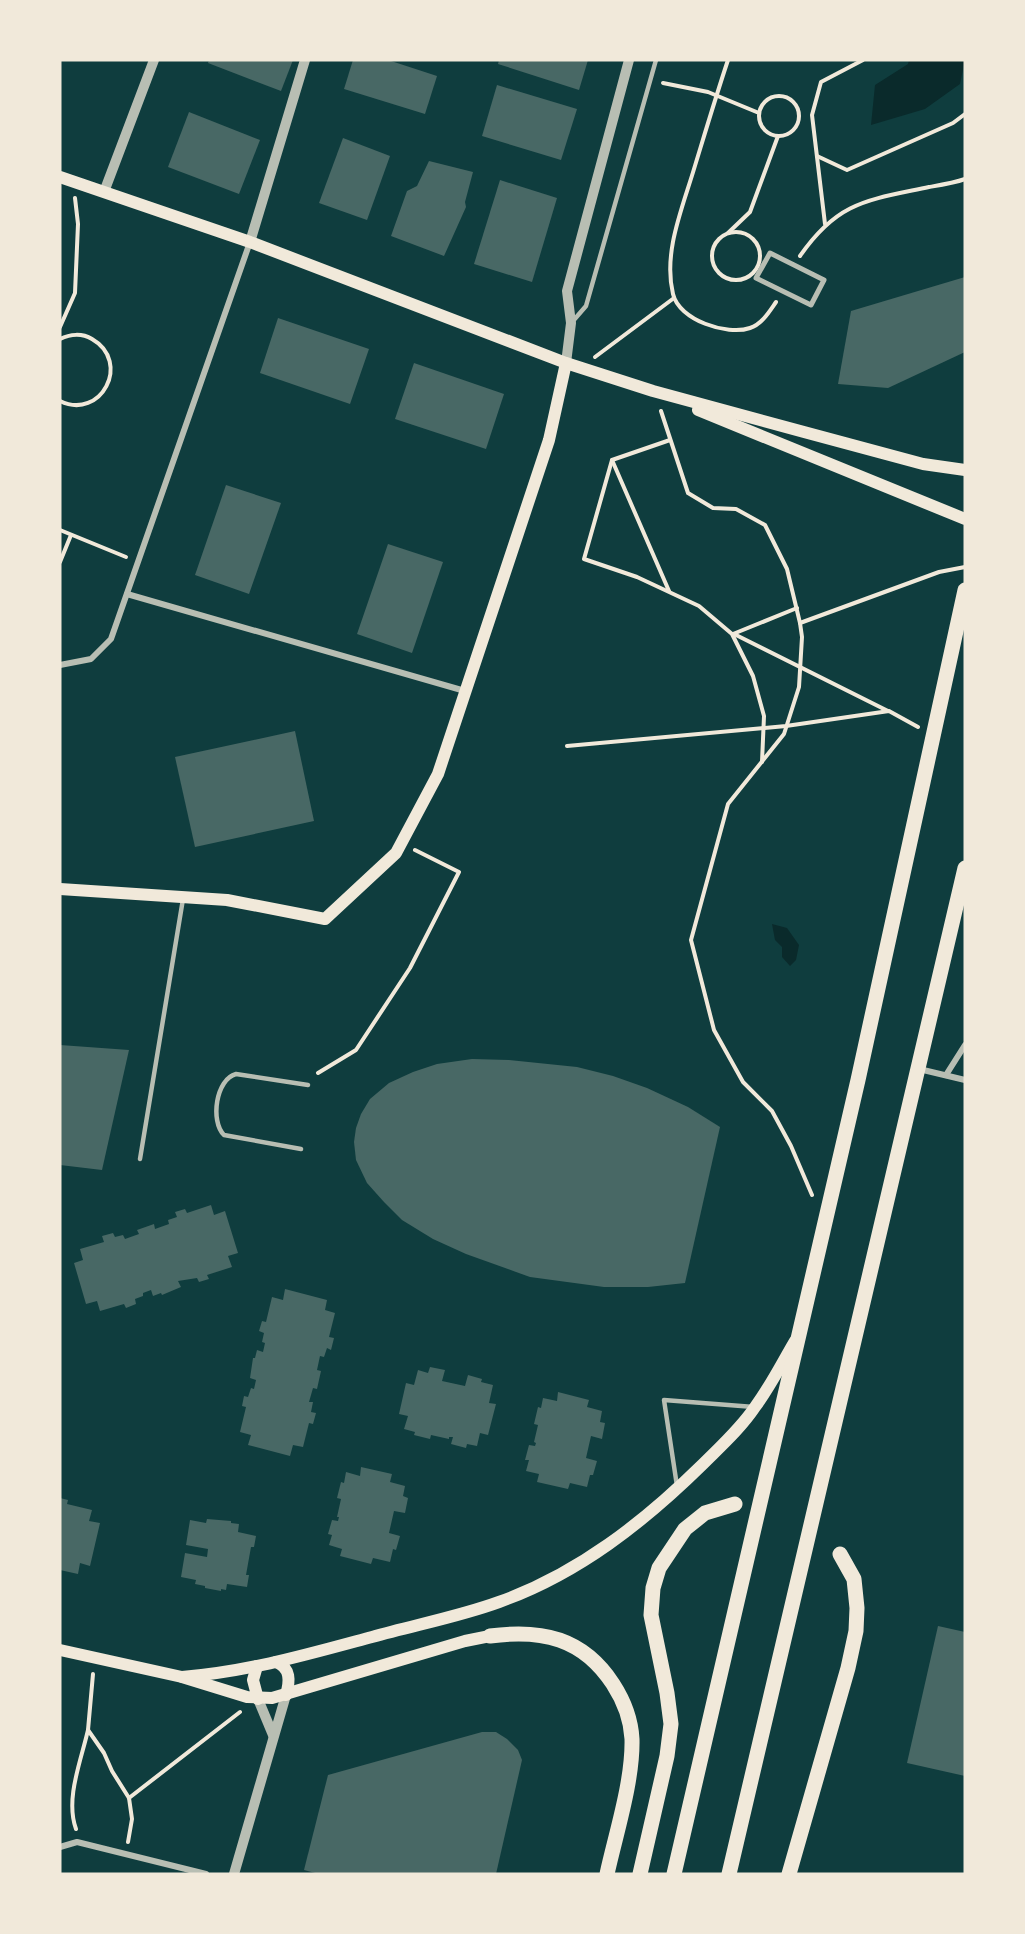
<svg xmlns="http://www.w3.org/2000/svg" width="1025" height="1934" viewBox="0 0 1025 1934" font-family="'Roboto Condensed',sans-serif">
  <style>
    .water { fill: #0a2a2b }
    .building { fill: #486865 }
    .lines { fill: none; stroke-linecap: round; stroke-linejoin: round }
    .path { stroke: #f1e9da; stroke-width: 4 }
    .service { stroke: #b8beb3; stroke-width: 4.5 }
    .pedestrian { stroke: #b8beb3; stroke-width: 5 }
    .minor { stroke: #b8beb3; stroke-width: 6 }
    .tertiary { stroke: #b8beb3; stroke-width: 10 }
    .secondary { stroke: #f1e9da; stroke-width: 12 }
    .primary { stroke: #f1e9da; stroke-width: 15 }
  </style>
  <rect width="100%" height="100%" fill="#0f3d3e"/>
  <g class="water">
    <path d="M 909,60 L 965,60 L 960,84 L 925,109 L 871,125 L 875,85 L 908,64 Z"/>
    <path d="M 772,924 L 787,928 L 799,945 L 796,960 L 790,966 L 782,957 L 782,947 L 775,940 Z"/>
  </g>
  <g class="building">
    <path d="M 209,60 L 293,60 L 281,91 L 208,63 Z"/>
    <path d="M 353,60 L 388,60 L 437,76 L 425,114 L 344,89 Z"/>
    <path d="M 499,60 L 588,60 L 579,90 L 498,64 Z"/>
    <path d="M 497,85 L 577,109 L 561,160 L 482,136 Z"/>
    <path d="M 189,112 L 260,140 L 239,194 L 168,167 Z"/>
    <path d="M 343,138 L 390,156 L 367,220 L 319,203 Z"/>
    <path d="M 429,161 L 473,172 L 465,202 L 466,207 L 444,256 L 391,236 L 407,191 L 417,186 Z"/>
    <path d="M 500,180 L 557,198 L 532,282 L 474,264 Z"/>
    <path d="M 965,277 L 965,352 L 888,388 L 838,384 L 851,311 Z"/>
    <path d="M 278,318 L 369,349 L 350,404 L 260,373 Z"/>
    <path d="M 414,363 L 504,394 L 486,449 L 395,419 Z"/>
    <path d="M 226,485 L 281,503 L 249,594 L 195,575 Z"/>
    <path d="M 388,544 L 443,562 L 412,653 L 357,634 Z"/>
    <path d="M 295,731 L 314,821 L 195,847 L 175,757 Z"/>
    <path d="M 60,1045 L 129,1050 L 102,1170 L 60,1165 Z"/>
    <path d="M 472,1059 L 509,1060 L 577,1067 L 613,1076 L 647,1088 L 688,1107 L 720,1127 L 685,1283 L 648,1287 L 604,1287 L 530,1277 L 466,1254 L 433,1239 L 402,1220 L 384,1202 L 367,1183 L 356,1160 L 354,1142 L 356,1128 L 361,1114 L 370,1099 L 389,1083 L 413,1072 L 437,1064 Z"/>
    <path d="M 211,1205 L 214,1215 L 225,1211 L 238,1253 L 228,1256 L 232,1267 L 207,1275 L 209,1279 L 199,1282 L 197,1278 L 178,1281 L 181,1287 L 162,1295 L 161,1293 L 153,1296 L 151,1290 L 143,1293 L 143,1296 L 135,1299 L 136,1304 L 126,1308 L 124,1304 L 100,1311 L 97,1301 L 86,1304 L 74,1263 L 83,1260 L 80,1249 L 104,1242 L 102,1236 L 113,1233 L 115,1237 L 123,1235 L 125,1239 L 139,1234 L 137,1230 L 154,1224 L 155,1229 L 169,1224 L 168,1220 L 177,1217 L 175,1212 L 185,1209 L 187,1213 Z"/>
    <path d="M 285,1289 L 327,1300 L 325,1310 L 335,1313 L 329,1337 L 334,1338 L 331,1350 L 327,1348 L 324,1357 L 320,1356 L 317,1370 L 321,1371 L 317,1389 L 313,1388 L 309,1402 L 313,1402 L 311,1412 L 316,1413 L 313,1424 L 309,1423 L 303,1447 L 293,1445 L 290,1456 L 248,1445 L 251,1435 L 240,1432 L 246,1407 L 242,1406 L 244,1396 L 248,1397 L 251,1388 L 254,1389 L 256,1380 L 250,1378 L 253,1358 L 255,1358 L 257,1350 L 263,1352 L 265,1343 L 262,1342 L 264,1333 L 259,1331 L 262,1321 L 266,1322 L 272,1297 L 283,1300 Z"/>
    <path d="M 430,1367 L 445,1370 L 442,1381 L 465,1386 L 468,1375 L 482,1379 L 481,1382 L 493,1385 L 489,1403 L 496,1404 L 488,1435 L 480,1433 L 477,1446 L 467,1444 L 466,1448 L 451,1444 L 453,1437 L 449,1437 L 449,1439 L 431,1435 L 430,1439 L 414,1435 L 415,1432 L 404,1429 L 408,1416 L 399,1414 L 406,1383 L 414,1385 L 418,1370 L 428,1373 Z"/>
    <path d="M 558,1392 L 589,1400 L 587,1407 L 602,1411 L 600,1422 L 605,1423 L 602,1439 L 591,1436 L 586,1458 L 597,1461 L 593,1475 L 590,1475 L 587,1487 L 570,1483 L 568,1489 L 537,1482 L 539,1474 L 526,1471 L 529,1460 L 525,1460 L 529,1445 L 535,1446 L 536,1443 L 534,1442 L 538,1425 L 534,1424 L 538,1407 L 541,1408 L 543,1398 L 557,1401 Z"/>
    <path d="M 361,1467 L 392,1474 L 390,1482 L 405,1486 L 403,1496 L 408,1498 L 405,1513 L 394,1511 L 389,1533 L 400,1536 L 396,1550 L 393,1549 L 390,1562 L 373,1558 L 371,1564 L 340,1556 L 342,1549 L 329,1545 L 332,1535 L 328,1534 L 332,1520 L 338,1521 L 339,1517 L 337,1517 L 341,1499 L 337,1498 L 341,1482 L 344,1483 L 346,1472 L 360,1476 Z"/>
    <path d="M 60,1498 L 68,1500 L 67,1504 L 92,1510 L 89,1521 L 100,1523 L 90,1566 L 80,1563 L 78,1574 L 60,1570 Z"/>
    <path d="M 207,1519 L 231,1521 L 231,1523 L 239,1524 L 238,1532 L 256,1536 L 254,1547 L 251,1547 L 246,1575 L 249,1575 L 247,1587 L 227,1584 L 226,1590 L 221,1589 L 221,1591 L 205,1588 L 205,1586 L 195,1584 L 196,1580 L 181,1577 L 185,1553 L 207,1557 L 208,1549 L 186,1545 L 190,1520 L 206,1523 Z"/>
    <path d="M 938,1626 L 965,1632 L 965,1776 L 907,1763 Z"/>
    <path d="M 482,1732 L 496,1732 L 507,1739 L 518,1750 L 522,1760 L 496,1874 L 319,1874 L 304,1870 L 328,1775 Z"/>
  </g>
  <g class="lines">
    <g class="path">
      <path d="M 728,60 C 716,96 705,133 694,169 C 682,209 663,253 673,294 C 679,320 727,336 750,328 C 762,324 769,312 776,302"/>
      <path d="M 663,83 L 708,92 L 759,113"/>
      <circle cx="779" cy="116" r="20"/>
      <path d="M 817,156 L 847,170 L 953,123 L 965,114"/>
      <path d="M 825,224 L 812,115 L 821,82 L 863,60"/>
      <circle cx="736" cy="256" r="24"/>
      <path d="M 728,233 L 750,212 L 778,136"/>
      <path d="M 800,256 C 838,201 868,200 929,187 C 941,185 954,183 965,179"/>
      <path d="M 60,327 L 75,293 L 78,224 L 75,198"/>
      <path d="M 60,339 C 70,334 82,333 92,339 C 132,362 101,421 60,401"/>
      <path d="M 595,357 L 674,298"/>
      <path d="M 661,411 L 688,493 L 713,508 L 736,509 L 765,525 L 787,569 L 800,623 L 802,637 L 799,687 L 784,734 L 728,804 L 691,940 L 714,1030 L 743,1082 L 772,1111 L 791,1146 L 812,1195"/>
      <path d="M 670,440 L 612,460 L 584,559 L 637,577 L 699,606 L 732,634 L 753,676 L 764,716 L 762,762"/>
      <path d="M 612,460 L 669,591"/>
      <path d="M 60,530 L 126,557"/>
      <path d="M 60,562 L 71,535"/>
      <path d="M 800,623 L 939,572 L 965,567"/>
      <path d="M 733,634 L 797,608"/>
      <path d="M 734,634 L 888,711"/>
      <path d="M 567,746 L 786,726 L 889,711 L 918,727"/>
      <path d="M 318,1073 L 356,1050 L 410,968 L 459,872 L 415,850"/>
      <path d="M 88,1730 L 93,1674"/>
      <path d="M 129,1798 L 240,1712"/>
      <path d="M 76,1829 C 65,1799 81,1761 88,1730 L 104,1753 L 112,1771 L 129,1798 L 132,1819 L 128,1842"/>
    </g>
    <g class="service">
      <path d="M 573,321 L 586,306 L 656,60"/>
      <path d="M 301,1149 L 224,1135 C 210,1121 216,1079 236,1074 L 308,1085"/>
      <path d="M 140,1159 L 183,899"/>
      <path d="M 677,1486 L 664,1400 L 754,1407"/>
    </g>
    <path class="pedestrian" d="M 770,253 L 824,280 L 811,305 L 756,278 Z"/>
    <g class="minor">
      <path d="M 127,594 L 465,691"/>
      <path d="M 60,665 L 91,659 L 111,639 L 250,242"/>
      <path d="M 919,1069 L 965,1080"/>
      <path d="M 946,1075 L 965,1045"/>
      <path d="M 60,1847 L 77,1842 L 206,1874"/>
    </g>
    <g class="tertiary">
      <path d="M 104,192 L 154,60"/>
      <path d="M 250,242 L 305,60"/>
      <path d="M 566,363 L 571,323 L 567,291 L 629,60"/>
      <path d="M 258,1699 L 273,1735"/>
      <path d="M 234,1874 L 286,1695"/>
    </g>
    <g class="secondary">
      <path d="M 60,177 L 250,242 L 566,363 L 653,391 L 804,432 L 923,464 L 965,470"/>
      <path d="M 698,410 L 965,519"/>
      <path d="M 60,889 L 227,900 L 325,919 L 396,853 L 438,774 L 549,440 L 566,363"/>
      <path d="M 60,1650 L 182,1677 L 247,1697 L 272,1698 L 465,1641 L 490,1636"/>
      <path d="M 276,1662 C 291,1668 290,1681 286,1695"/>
      <path d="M 257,1666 L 253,1680 L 258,1699"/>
      <path d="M 182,1677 C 247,1672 309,1654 372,1637 C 414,1625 458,1617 499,1602 C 578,1574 644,1522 703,1464 C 721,1446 741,1428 755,1407 C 770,1387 782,1363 795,1341"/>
    </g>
    <g class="primary">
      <path d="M 490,1636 C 542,1629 583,1638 613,1684 C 624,1701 631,1719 632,1739 C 633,1781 616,1833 607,1874"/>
      <path d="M 640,1874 L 667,1756 L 671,1724 L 667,1693 L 651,1615 L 653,1588 L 659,1568 L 685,1529 L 705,1513 L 735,1504"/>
      <path d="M 674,1874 L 858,1080 L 965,590"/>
      <path d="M 729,1874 L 965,868"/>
      <path d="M 789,1874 L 848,1668 L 856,1631 L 857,1608 L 854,1579 L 840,1554"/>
    </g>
  </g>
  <rect width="1025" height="1934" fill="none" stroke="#f1e9da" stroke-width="123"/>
</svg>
